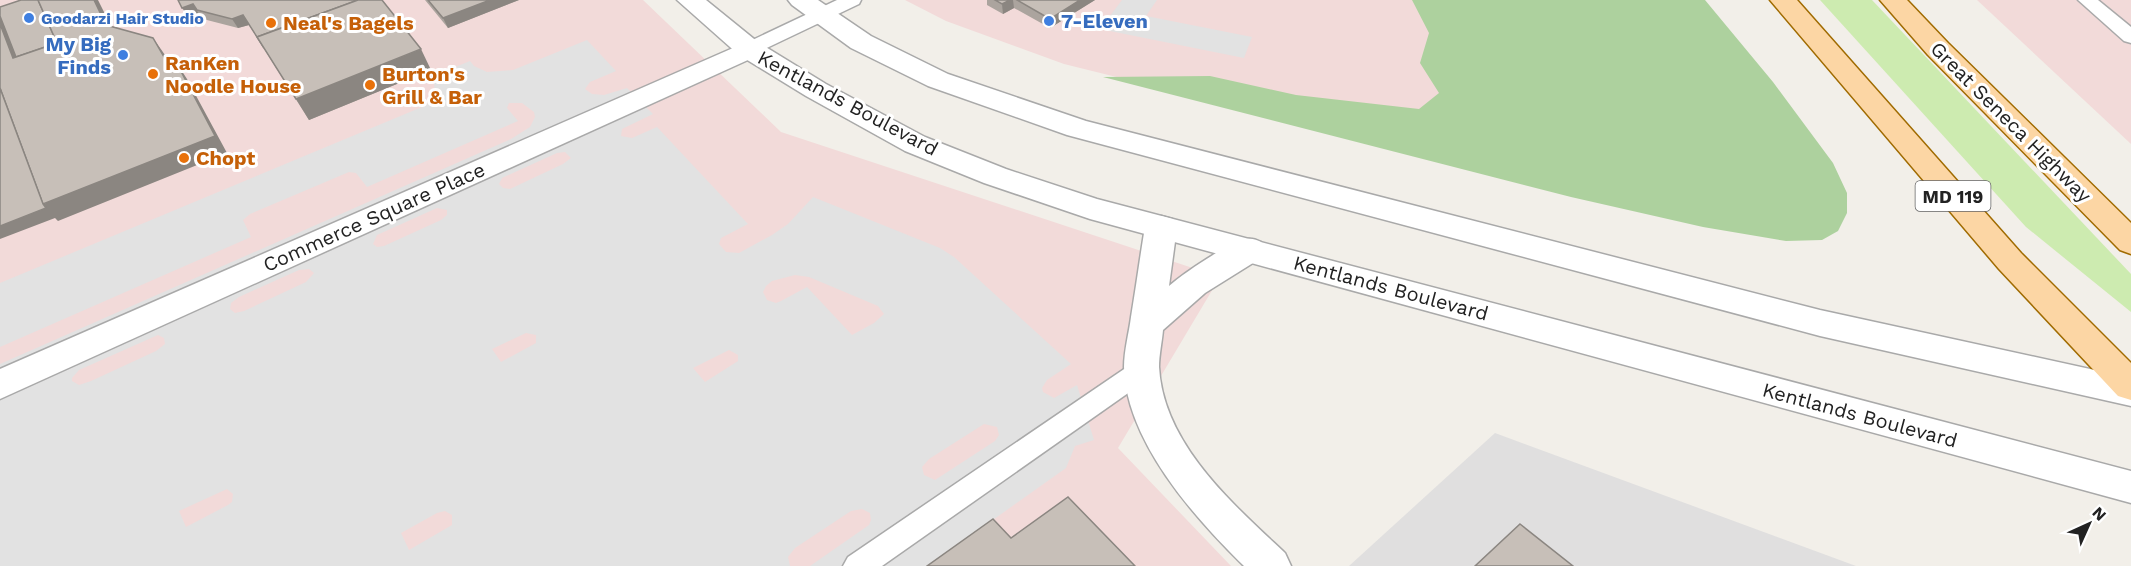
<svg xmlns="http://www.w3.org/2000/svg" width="2131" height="566" viewBox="0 0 2131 566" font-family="'Work Sans',sans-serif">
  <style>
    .residential { fill: #e0dfdf }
    .commercial { fill: #f2dad9 }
    .grass { fill: #cdebb0 }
    .forest { fill: #add19e }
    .parking { fill: #e2e2e2; fill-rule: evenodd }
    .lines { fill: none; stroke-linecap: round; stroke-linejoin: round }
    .service-casing { stroke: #a9a9a9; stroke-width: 3 }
    .minor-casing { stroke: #a9a9a9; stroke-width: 3 }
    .tertiary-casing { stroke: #a9a9a9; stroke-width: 3 }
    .primary-casing { stroke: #a06b00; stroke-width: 3 }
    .service { fill: #fff; fill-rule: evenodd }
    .minor { fill: #fff; fill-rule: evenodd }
    .tertiary { fill: #fff; fill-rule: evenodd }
    .primary { fill: #fcd6a4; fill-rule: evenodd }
    .wall { fill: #aba49e }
    .shaded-wall { fill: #8b8681 }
    .building { fill: #c7bfb8; stroke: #8b8681; stroke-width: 1.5 }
    .shop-dot { fill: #3f7fe0; stroke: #fff; stroke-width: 2 }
    .food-dot { fill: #e8710a; stroke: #fff; stroke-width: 2 }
    .labels { text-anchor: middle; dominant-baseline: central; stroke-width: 6; stroke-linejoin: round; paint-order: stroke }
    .far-shop-label { font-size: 16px; font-weight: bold; fill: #366cbe; stroke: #fff; text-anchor: start }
    .shield { fill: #fff; stroke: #646464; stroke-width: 1.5 }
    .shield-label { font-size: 18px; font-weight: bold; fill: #222 }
    .shop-label { font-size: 20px; font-weight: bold; fill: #366cbe; stroke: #fff; text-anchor: start }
    .food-label { font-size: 20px; font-weight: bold; fill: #c56008; stroke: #fff; text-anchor: start }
    .street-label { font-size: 20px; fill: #222; stroke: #fff }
  </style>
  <rect width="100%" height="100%" fill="#f2efe9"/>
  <path class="residential" d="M 1495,433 L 1856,566 L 1349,566 Z"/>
  <g class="commercial">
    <path d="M 0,0 L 643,0 L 781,132 L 1220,277 L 1118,448 L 1231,566 L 0,566 Z"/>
    <path d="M 905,0 L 1682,0 L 1795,177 L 1330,130 L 1064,64 L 946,21 Z"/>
    <path d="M 1977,0 L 2131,0 L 2131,144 Z"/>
  </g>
  <path class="grass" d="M 1820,0 L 1872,0 L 2131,274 L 2131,312 L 2026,227 Z"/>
  <path class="forest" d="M 1412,0 L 1705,0 L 1773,82 L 1833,163 L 1847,193 L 1847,213 L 1838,231 L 1822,240 L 1786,241 L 1703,227 L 1571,197 L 1103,77 L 1210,76 L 1296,95 L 1419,109 L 1439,93 L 1420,63 L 1429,33 Z"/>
  <g class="parking">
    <path d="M 1122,0 L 1157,0 L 1146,16 L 1252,37 L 1244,58 L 1100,29 Z"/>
    <path d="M 587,40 L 616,71 L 590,82 L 585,89 L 592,94 L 604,95 L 627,88 L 653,114 L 622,129 L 621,136 L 632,138 L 657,127 L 748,224 L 721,238 L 719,244 L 726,252 L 739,253 L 772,235 L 788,224 L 813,197 L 940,248 L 954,257 L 1071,364 L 1047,380 L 1042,388 L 1043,392 L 1054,398 L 1077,385 L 1094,440 L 1075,446 L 1066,468 L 928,566 L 810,566 L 869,525 L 871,520 L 870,513 L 862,509 L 851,511 L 795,548 L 788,557 L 790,566 L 0,566 L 0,364 L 511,139 L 530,127 L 535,117 L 534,112 L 522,103 L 509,103 L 507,108 L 518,121 L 367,187 L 356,173 L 349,172 L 250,214 L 243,220 L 251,237 L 0,347 L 0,283 L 422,107 L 430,102 L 435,92 L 433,76 L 470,61 L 474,66 L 487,72 L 513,70 ZM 565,152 L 571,158 L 563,164 L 510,189 L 503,188 L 499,184 L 502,178 L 557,153 ZM 437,208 L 447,210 L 447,215 L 441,220 L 384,246 L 377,247 L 373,244 L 377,235 ZM 309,269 L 314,273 L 306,282 L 244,311 L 235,313 L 230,309 L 231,303 L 239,297 L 299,270 ZM 795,275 L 809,277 L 878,306 L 884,314 L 874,323 L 852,335 L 807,287 L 781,301 L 776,303 L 767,300 L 763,292 L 766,286 L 772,281 ZM 526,333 L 536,335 L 536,343 L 501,362 L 492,349 ZM 158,335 L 164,338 L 165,344 L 156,351 L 91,381 L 79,385 L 72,381 L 72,378 L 79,370 ZM 729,350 L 738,355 L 738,361 L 705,382 L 693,368 ZM 984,424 L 997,427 L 999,435 L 995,441 L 935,480 L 924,475 L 922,467 L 929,459 ZM 227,489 L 233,494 L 232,502 L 228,505 L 186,527 L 179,511 ZM 445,511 L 452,515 L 452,525 L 409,550 L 401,533 L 437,513 Z"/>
  </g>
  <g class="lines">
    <defs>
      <g id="service">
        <path d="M 837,0 L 861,0 L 859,4 L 756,53 L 742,53 L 739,49 L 742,45 Z"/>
        <path d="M 2078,0 L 2098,0 L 2131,27 L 2131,43 L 2124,41 Z"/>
        <path d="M 1142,360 L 1151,363 L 1155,370 L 1151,377 L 882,566 L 843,566 L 848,557 L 1133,363 Z"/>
      </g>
      <g id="minor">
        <path d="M 749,41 L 759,43 L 763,49 L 759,55 L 0,399 L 0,369 Z"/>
        <path d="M 1161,216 L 1172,219 L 1177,227 L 1169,286 C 1184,273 1229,242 1247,239 C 1252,238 1257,240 1261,242 L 1266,250 L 1261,258 L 1205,293 L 1163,330 C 1162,342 1159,355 1159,367 C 1163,444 1233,504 1285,553 L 1291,566 L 1244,566 C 1194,517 1126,441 1124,367 C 1124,350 1129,333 1131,317 C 1136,287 1140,257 1145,227 L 1150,219 Z"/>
      </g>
      <g id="tertiary">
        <path d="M 677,0 L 706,0 L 759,43 L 826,84 L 925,137 L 1006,169 L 1097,199 L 2131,471 L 2131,503 L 1090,219 L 984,183 L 905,151 L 806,96 L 739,55 Z"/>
        <path d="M 788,0 L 818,0 L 871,36 L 948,74 L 1086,121 L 1820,310 L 2131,378 L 2131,406 L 1820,336 L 1067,135 L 928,86 L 851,48 L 792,5 Z"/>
      </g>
      <g id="primary">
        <path d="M 1770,0 L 1797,0 L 2021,253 L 2131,363 L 2131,400 L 2118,396 L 1999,269 Z"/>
        <path d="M 1880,0 L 1907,0 L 1948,43 L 2131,223 L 2131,254 L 2120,250 L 1928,55 Z"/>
      </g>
    </defs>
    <use href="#service" class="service-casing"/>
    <use href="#minor" class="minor-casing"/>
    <use href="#tertiary" class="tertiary-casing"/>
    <use href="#primary" class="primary-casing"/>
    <use href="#service" class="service"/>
    <use href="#minor" class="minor"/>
    <use href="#tertiary" class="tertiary"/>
    <use href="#primary" class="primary"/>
  </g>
  <g class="wall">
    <path d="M 178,0 L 431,70 L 309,120 L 249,25 L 238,28 L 203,19 L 199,14 L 189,17 Z"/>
    <path d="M 425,0 L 519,0 L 448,28 Z"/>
    <path d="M 987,0 L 1095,0 L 1050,28 L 1014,8 L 1003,14 L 987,5 Z"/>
  </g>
  <g class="shaded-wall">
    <path d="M 94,0 L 98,0 L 119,42 L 106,25 Z"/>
    <path d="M 490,0 L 519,0 L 448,28 L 443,18 Z"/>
    <path d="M 1010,0 L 1013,0 L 1014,8 L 1003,14 L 1002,4 Z"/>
    <path d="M 1080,0 L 1095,0 L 1050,28 L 1050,19 Z"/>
    <path d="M 193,4 L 199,14 L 189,17 L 182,8 Z"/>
    <path d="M 0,12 L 70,60 L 13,58 L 0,24 Z"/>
    <path d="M 243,15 L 249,25 L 238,28 L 232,19 Z"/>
    <path d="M 153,38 L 165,55 L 179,81 L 168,64 Z"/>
    <path d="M 421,49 L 431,70 L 309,120 L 296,99 Z"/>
    <path d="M 176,62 L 187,79 L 227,153 L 58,221 L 55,218 L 0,239 L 0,226 L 50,201 Z"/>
  </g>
  <g class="building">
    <path d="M 21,0 L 38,0 L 57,43 L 16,57 L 0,16 L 0,7 Z"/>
    <path d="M 38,0 L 94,0 L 106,25 L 153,38 L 168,64 L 176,62 L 215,136 L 43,204 L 0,88 L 0,24 L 13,58 L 57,43 Z"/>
    <path d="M 178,0 L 358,0 L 257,37 L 264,48 L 243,15 L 232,19 L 197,10 L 193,4 L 182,8 Z"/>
    <path d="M 358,0 L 382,0 L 421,49 L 296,99 L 257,37 Z"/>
    <path d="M 428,0 L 490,0 L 443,18 Z"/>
    <path d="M 995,0 L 1010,0 L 1002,4 Z"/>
    <path d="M 1017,0 L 1080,0 L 1050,19 Z"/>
    <path d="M 0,88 L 43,204 L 46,208 L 0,226 Z"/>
    <path d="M 1068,497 L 1135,566 L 927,566 L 993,519 L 1011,538 Z"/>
    <path d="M 1520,524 L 1573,566 L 1475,566 Z"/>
  </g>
  <g class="shop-dot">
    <circle cx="29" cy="18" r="6"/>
    <circle cx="1049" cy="21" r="6"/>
    <circle cx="123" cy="55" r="6"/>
  </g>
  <g class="food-dot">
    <circle cx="271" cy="23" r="6"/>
    <circle cx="153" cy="74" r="6"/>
    <circle cx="370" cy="85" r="6"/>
    <circle cx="184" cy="158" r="6"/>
  </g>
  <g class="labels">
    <g class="far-shop-label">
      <text x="41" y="18">Goodarzi Hair Studio</text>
    </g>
    <rect class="shield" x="1915.5" y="181" width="75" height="30" rx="4.5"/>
    <g class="shield-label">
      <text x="1953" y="196">MD 119</text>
    </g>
    <g class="shop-label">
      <text x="1061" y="21">7-Eleven</text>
      <text x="111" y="44" text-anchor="end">My Big<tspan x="111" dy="23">Finds</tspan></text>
    </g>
    <g class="food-label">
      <text x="283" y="23">Neal's Bagels</text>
      <text x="165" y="63">RanKen<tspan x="165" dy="23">Noodle House</tspan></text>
      <text x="382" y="74">Burton's<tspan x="382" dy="23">Grill &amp; Bar</tspan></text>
      <text x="196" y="158">Chopt</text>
    </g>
    <g class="street-label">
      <text transform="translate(848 103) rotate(28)">Kentlands Boulevard</text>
      <text transform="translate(2011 122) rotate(45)">Great Seneca Highway</text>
      <text transform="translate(374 217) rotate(-24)">Commerce Square Place</text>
      <text transform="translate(1391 288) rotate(15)">Kentlands Boulevard</text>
      <text transform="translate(1860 415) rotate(15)">Kentlands Boulevard</text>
    </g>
  </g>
  <g transform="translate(2089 524) rotate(45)" stroke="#ffffff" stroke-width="4.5" paint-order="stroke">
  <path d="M0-4.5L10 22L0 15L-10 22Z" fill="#222222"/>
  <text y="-9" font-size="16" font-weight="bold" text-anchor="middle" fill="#222222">N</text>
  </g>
</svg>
